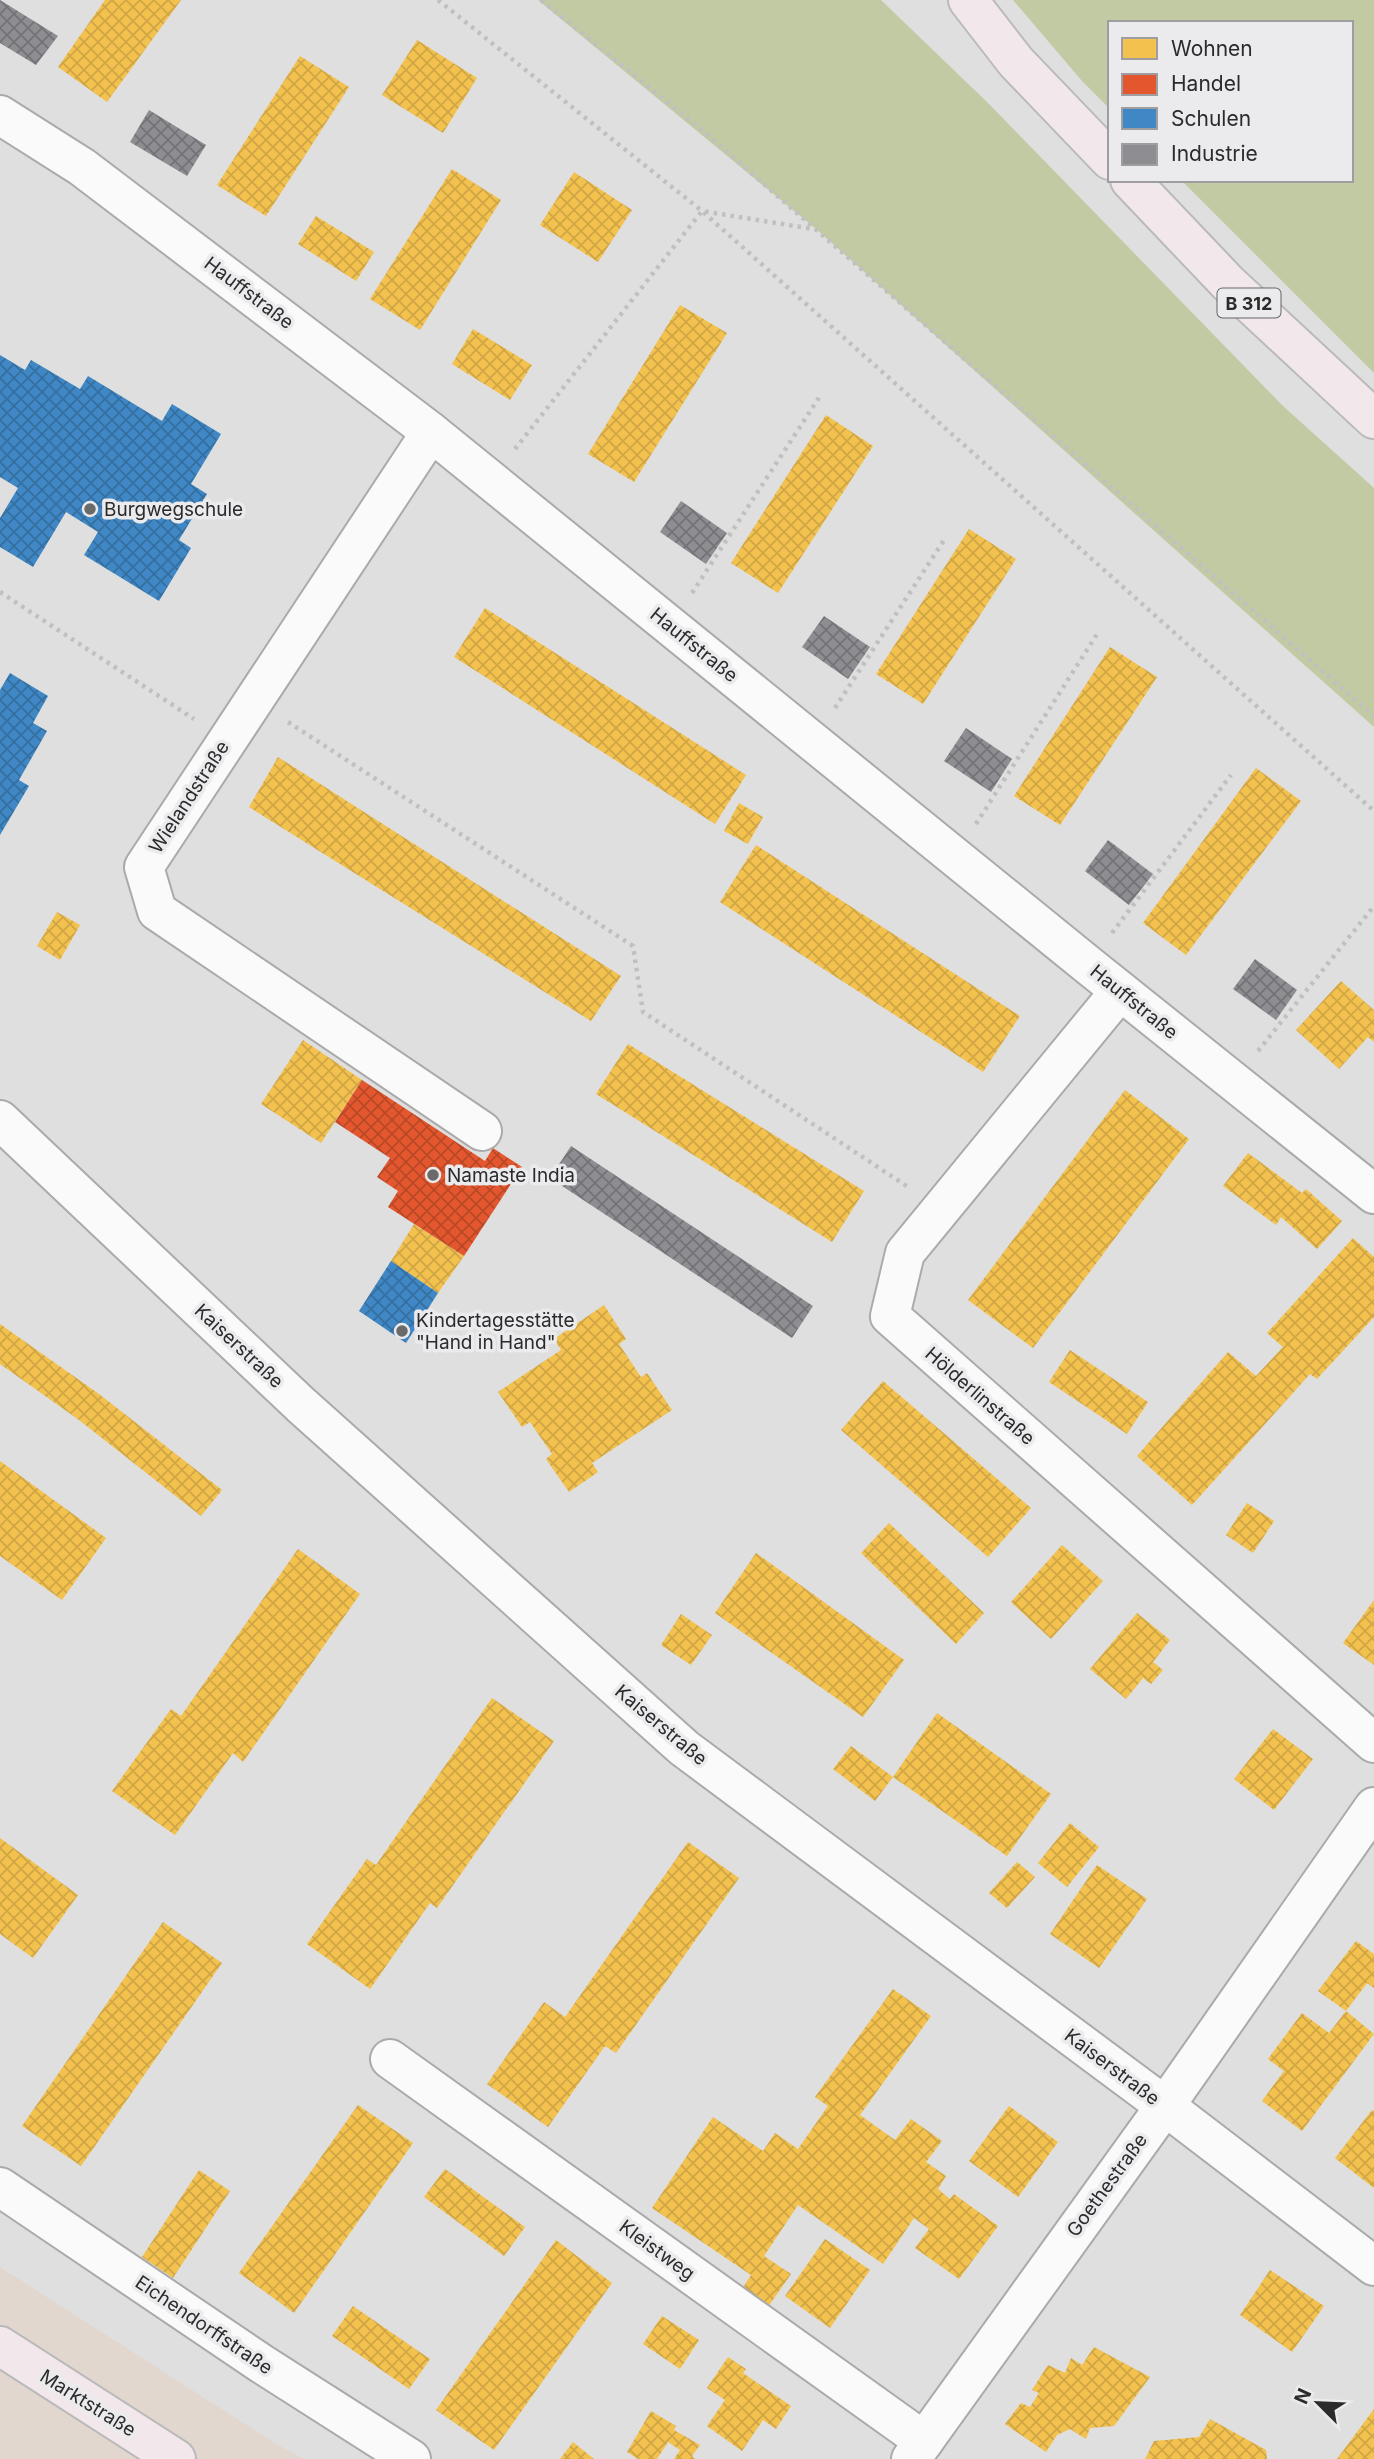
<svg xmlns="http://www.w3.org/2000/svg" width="1374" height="2459" viewBox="0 0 1374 2459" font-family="Inter,sans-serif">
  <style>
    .commercial { fill: #e1d7ce }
    .green { fill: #c2caa4 }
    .homes { fill: url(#homes-cross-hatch) }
    .shops { fill: url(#shops-cross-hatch) }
    .schools { fill: url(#schools-cross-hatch) }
    .industry { fill: url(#industry-cross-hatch) }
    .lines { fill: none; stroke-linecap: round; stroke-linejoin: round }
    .minor-casing { stroke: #aaa; stroke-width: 42 }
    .major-casing { stroke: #bababa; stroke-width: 42 }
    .path { stroke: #c0c0c1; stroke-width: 4.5; stroke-dasharray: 3.5 5; stroke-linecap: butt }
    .minor { stroke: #fafafa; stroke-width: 38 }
    .major { stroke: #f2e8eb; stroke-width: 38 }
    .poi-dot { fill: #6a6a6b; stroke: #ebebed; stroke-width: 2.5 }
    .labels { text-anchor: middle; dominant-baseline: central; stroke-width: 7; stroke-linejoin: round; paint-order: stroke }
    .shield { fill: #ebebed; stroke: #656566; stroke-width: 2 }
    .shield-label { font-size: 18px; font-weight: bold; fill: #2b2b2c }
    .street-label { font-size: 19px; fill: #2b2b2c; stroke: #ebebed }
    .poi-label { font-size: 19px; fill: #2b2b2c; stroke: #ebebed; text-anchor: start }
  </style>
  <defs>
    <pattern id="homes-cross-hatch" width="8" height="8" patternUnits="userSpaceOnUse" patternTransform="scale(1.75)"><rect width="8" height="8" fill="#f2c14e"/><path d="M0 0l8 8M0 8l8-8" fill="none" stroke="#d0a644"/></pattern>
    <pattern id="shops-cross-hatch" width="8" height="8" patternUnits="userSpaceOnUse" patternTransform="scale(1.75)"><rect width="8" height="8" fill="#e4572e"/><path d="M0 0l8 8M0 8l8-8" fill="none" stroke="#b94827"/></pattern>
    <pattern id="schools-cross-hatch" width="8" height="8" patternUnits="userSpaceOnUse" patternTransform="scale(1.75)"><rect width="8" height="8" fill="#3f88c5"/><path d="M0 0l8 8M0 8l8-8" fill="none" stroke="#356fa0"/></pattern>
    <pattern id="industry-cross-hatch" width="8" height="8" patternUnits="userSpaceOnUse" patternTransform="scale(1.75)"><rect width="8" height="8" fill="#8d8d92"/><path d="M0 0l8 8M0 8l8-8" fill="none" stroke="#737377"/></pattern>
  </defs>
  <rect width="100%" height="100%" fill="#dfdfdf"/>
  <path class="commercial" d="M 0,2267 L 278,2445 L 304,2459 L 0,2459 Z"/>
  <g class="green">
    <path d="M 538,0 L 881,0 L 987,102 L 1283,406 L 1374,488 L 1374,727 L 816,229 Z"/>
    <path d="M 1013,0 L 1374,0 L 1374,373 L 1181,180 L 1351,180 L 1351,23 L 1110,23 L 1110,109 L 1082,81 Z"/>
  </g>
  <g class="homes">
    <path d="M 105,0 L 181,0 L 107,102 L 58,67 Z"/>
    <path d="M 417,40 L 477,78 L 443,133 L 382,95 Z"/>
    <path d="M 300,56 L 349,87 L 266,216 L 217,185 Z"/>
    <path d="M 452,169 L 501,200 L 420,330 L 370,299 Z"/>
    <path d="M 574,172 L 632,210 L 598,262 L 540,225 Z"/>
    <path d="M 316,216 L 374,252 L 356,281 L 298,244 Z"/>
    <path d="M 680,305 L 727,333 L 634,482 L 588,454 Z"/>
    <path d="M 473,329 L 532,365 L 510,400 L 452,364 Z"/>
    <path d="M 826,415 L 873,446 L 778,593 L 731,563 Z"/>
    <path d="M 969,529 L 1016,559 L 923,704 L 876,674 Z"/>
    <path d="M 485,608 L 746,775 L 715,824 L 454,657 Z"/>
    <path d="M 1110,647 L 1157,677 L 1060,825 L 1014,796 Z"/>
    <path d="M 278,757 L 621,976 L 591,1021 L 249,807 Z"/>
    <path d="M 1256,768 L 1301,801 L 1186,955 L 1143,923 Z"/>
    <path d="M 739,803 L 763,817 L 748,844 L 724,831 Z"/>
    <path d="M 756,845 L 1020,1016 L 983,1072 L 720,902 Z"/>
    <path d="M 57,912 L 80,925 L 60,960 L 37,946 Z"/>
    <path d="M 1341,981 L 1374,1010 L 1374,1042 L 1368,1037 L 1339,1069 L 1296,1030 Z"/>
    <path d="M 303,1040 L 362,1080 L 321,1143 L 261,1104 Z"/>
    <path d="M 628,1044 L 864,1191 L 832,1242 L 596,1094 Z"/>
    <path d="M 1125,1090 L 1189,1139 L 1033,1348 L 968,1300 Z"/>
    <path d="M 1248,1153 L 1302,1193 L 1306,1189 L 1342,1221 L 1317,1249 L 1281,1217 L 1276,1225 L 1223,1186 Z"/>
    <path d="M 414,1224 L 464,1256 L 438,1293 L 391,1261 Z"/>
    <path d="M 1353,1238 L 1374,1257 L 1374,1317 L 1317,1379 L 1310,1374 L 1192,1505 L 1137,1456 L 1228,1352 L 1256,1376 L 1283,1347 L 1267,1333 Z"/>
    <path d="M 604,1305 L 626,1339 L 619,1344 L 641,1377 L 647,1373 L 672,1410 L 592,1463 L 598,1472 L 569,1492 L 546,1459 L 552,1454 L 530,1422 L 522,1427 L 498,1392 L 561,1350 L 554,1339 Z"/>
    <path d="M 0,1324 L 99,1394 L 222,1490 L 201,1516 L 79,1420 L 0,1364 Z"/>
    <path d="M 1070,1350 L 1148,1402 L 1127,1434 L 1049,1382 Z"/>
    <path d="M 883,1381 L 1031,1508 L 988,1557 L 841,1430 Z"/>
    <path d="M 0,1461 L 106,1538 L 62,1600 L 0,1556 Z"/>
    <path d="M 1247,1503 L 1274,1521 L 1253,1553 L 1226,1535 Z"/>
    <path d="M 889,1523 L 984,1613 L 956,1644 L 861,1553 Z"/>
    <path d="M 1062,1545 L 1103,1581 L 1051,1639 L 1011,1602 Z"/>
    <path d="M 298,1549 L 360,1594 L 243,1762 L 233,1753 L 175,1835 L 112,1791 L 171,1709 L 181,1716 Z"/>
    <path d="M 756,1553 L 904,1660 L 863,1717 L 715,1613 Z"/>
    <path d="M 1374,1600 L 1374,1665 L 1343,1643 Z"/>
    <path d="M 1137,1613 L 1170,1640 L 1153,1662 L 1163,1670 L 1151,1684 L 1143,1678 L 1126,1699 L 1090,1669 Z"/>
    <path d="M 681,1614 L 712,1635 L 691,1665 L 661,1645 Z"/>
    <path d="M 492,1698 L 554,1741 L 437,1908 L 430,1903 L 370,1989 L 307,1944 L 367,1859 L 376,1865 Z"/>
    <path d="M 937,1713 L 1051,1794 L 1007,1856 L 893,1777 L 875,1801 L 833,1769 L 851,1746 L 893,1777 Z"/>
    <path d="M 1273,1729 L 1313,1759 L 1274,1810 L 1234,1779 Z"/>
    <path d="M 1070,1823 L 1099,1847 L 1067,1887 L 1038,1863 Z"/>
    <path d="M 0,1838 L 78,1895 L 33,1958 L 0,1934 Z"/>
    <path d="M 688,1842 L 739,1878 L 616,2053 L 605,2046 L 548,2127 L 487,2084 L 544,2002 L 565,2017 Z"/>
    <path d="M 1017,1862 L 1035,1877 L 1007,1908 L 989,1893 Z"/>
    <path d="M 1097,1865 L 1147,1899 L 1099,1968 L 1050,1934 Z"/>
    <path d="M 163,1922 L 222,1963 L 81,2166 L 22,2126 Z"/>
    <path d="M 1356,1941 L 1374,1954 L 1374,1988 L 1367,1983 L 1346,2011 L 1318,1991 Z"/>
    <path d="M 893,1989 L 931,2016 L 860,2115 L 895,2140 L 911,2119 L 942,2141 L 926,2162 L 946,2176 L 938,2189 L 950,2199 L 954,2194 L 998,2226 L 959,2279 L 915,2248 L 929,2229 L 914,2218 L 883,2264 L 798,2205 L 764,2256 L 791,2274 L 768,2307 L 742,2289 L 751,2275 L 652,2208 L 713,2117 L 763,2151 L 775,2133 L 798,2149 L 828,2106 L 815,2097 Z"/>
    <path d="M 1346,2011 L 1374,2034 L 1302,2131 L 1262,2101 L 1284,2071 L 1268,2059 L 1302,2013 L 1329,2033 Z"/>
    <path d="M 358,2105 L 413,2143 L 294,2313 L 239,2273 Z"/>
    <path d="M 1009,2106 L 1058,2142 L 1018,2197 L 969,2161 Z"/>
    <path d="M 1372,2110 L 1374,2111 L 1374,2188 L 1335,2158 Z"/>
    <path d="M 445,2169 L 525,2227 L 504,2256 L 424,2197 Z"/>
    <path d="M 199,2170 L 230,2191 L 173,2278 L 142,2257 Z"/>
    <path d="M 825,2239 L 870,2270 L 830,2328 L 785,2296 Z"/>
    <path d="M 556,2240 L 612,2283 L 494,2450 L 436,2410 Z"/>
    <path d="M 1270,2270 L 1324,2306 L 1292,2352 L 1240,2315 Z"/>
    <path d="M 353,2306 L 430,2359 L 409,2389 L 332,2336 Z"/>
    <path d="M 662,2316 L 699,2340 L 680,2369 L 643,2344 Z"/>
    <path d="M 1094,2347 L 1150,2377 L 1114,2426 L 1090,2428 L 1086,2439 L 1070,2429 L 1057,2435 L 1046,2452 L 1005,2424 L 1021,2403 L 1030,2407 L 1039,2393 L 1032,2390 L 1048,2365 L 1065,2373 L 1071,2358 L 1082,2365 Z"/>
    <path d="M 728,2357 L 746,2369 L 743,2373 L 791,2406 L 776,2429 L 763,2420 L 742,2451 L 707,2426 L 725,2400 L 707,2388 Z"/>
    <path d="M 1374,2409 L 1374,2459 L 1337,2459 Z"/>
    <path d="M 651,2411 L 676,2426 L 674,2430 L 700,2445 L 692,2456 L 695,2459 L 674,2459 L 680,2450 L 668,2442 L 657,2459 L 638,2459 L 627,2452 Z"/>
    <path d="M 1210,2419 L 1266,2450 L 1267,2459 L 1145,2459 L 1154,2441 L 1199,2437 Z"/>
    <path d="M 573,2442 L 594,2459 L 560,2459 Z"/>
  </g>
  <path class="shops" d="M 362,1080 L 485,1161 L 493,1148 L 522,1167 L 464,1256 L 388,1207 L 398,1191 L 377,1177 L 390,1158 L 335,1122 Z"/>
  <g class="schools">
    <path d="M 0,355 L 25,370 L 31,360 L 80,389 L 88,376 L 162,421 L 172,404 L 221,434 L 191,484 L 207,494 L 179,540 L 191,548 L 159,601 L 84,555 L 98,532 L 66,512 L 33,567 L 0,547 L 0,518 L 18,488 L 0,477 Z"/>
    <path d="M 10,673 L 48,696 L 33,723 L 47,731 L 19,780 L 29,786 L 0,835 L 0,690 Z"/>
    <path d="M 391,1261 L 438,1293 L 406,1343 L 359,1311 Z"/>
  </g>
  <g class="industry">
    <path d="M 0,0 L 58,36 L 36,65 L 0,43 Z"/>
    <path d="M 149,110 L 206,145 L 187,176 L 130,142 Z"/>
    <path d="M 681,501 L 727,533 L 706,564 L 660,532 Z"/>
    <path d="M 824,616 L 870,647 L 848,679 L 802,647 Z"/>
    <path d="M 966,728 L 1012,759 L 991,792 L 944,761 Z"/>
    <path d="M 1108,840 L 1153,874 L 1129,905 L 1085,871 Z"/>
    <path d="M 1255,959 L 1297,990 L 1276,1020 L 1233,989 Z"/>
    <path d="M 571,1146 L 813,1306 L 792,1338 L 550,1178 Z"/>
  </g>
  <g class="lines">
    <defs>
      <g id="minor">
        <path d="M 0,115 L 82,167 L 431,432 L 1088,965 L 1374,1194"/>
        <path d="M 431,432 L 144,867 L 157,911 L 482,1131"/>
        <path d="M 1120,991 L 905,1253 L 890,1316 L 1374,1743"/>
        <path d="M 0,1120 L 301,1405 L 684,1748 L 1165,2106 L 1374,2266"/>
        <path d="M 390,2059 L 924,2441"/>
        <path d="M 0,2187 L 262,2364 L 411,2459"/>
        <path d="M 911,2459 L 1165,2106 L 1374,1807"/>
      </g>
      <g id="major">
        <path d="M 968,0 L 1016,62 L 1110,160"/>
        <path d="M 1130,180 L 1228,283 L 1374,419"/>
        <path d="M 0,2346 L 176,2459"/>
      </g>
    </defs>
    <use href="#minor" class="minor-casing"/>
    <use href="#major" class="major-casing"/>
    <g class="path">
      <path d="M 438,0 L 702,211 L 1374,811"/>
      <path d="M 541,0 L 696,125 L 1374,716"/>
      <path d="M 515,449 L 702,211 L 813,229"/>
      <path d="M 0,592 L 194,719"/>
      <path d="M 692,593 L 820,396"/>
      <path d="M 835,708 L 946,537"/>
      <path d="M 288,722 L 633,946 L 643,1012 L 908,1187"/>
      <path d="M 976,824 L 1099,631"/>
      <path d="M 1112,933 L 1231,775"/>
      <path d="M 1258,1051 L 1374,906"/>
    </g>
    <use href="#minor" class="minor"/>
    <use href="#major" class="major"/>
  </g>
  <g class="poi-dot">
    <circle cx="90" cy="509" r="7"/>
    <circle cx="433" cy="1175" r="7"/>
    <circle cx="402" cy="1331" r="7"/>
  </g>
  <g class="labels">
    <rect class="shield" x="1217.5" y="288.5" width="63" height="29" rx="5"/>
    <g class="shield-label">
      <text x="1249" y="303">B 312</text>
    </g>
    <g class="street-label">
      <text transform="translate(249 293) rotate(37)">Hauffstraße</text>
      <text transform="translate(694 645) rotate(39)">Hauffstraße</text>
      <text transform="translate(189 797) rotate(-57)">Wielandstraße</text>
      <text transform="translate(1134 1002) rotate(39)">Hauffstraße</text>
      <text transform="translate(239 1346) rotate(43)">Kaiserstraße</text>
      <text transform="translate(980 1396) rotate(41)">Hölderlinstraße</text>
      <text transform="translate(661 1725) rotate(40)">Kaiserstraße</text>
      <text transform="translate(1112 2067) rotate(37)">Kaiserstraße</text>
      <text transform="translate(1107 2185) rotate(-54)">Goethestraße</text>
      <text transform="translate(657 2250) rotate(36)">Kleistweg</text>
      <text transform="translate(204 2325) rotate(34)">Eichendorffstraße</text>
      <text transform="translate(88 2403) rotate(32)">Marktstraße</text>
    </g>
    <g class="poi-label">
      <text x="104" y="509">Burgwegschule</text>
      <text x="447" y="1175">Namaste India</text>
      <text x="416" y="1320">Kindertagesstätte<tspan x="416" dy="22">"Hand in Hand"</tspan></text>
    </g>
  </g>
  <rect x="1108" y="21" width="245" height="161" fill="#ebebed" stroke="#9e9ea0" stroke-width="2"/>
  <rect x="1122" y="38" width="35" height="21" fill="#f2c14e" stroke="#9e9ea0" stroke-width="2"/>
  <text x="1171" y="56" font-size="21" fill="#2b2b2c">Wohnen</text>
  <rect x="1122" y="74" width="35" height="21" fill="#e4572e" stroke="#9e9ea0" stroke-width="2"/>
  <text x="1171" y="91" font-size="21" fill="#2b2b2c">Handel</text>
  <rect x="1122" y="108" width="35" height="21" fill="#3f88c5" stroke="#9e9ea0" stroke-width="2"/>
  <text x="1171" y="126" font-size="21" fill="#2b2b2c">Schulen</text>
  <rect x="1122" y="144" width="35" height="21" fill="#8d8d92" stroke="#9e9ea0" stroke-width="2"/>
  <text x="1171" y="161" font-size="21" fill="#2b2b2c">Industrie</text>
  <g transform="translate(1318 2403) rotate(294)" stroke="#ebebed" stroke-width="5" paint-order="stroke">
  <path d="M0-5L12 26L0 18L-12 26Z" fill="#2b2b2c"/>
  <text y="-10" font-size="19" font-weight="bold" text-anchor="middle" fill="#2b2b2c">N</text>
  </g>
</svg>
